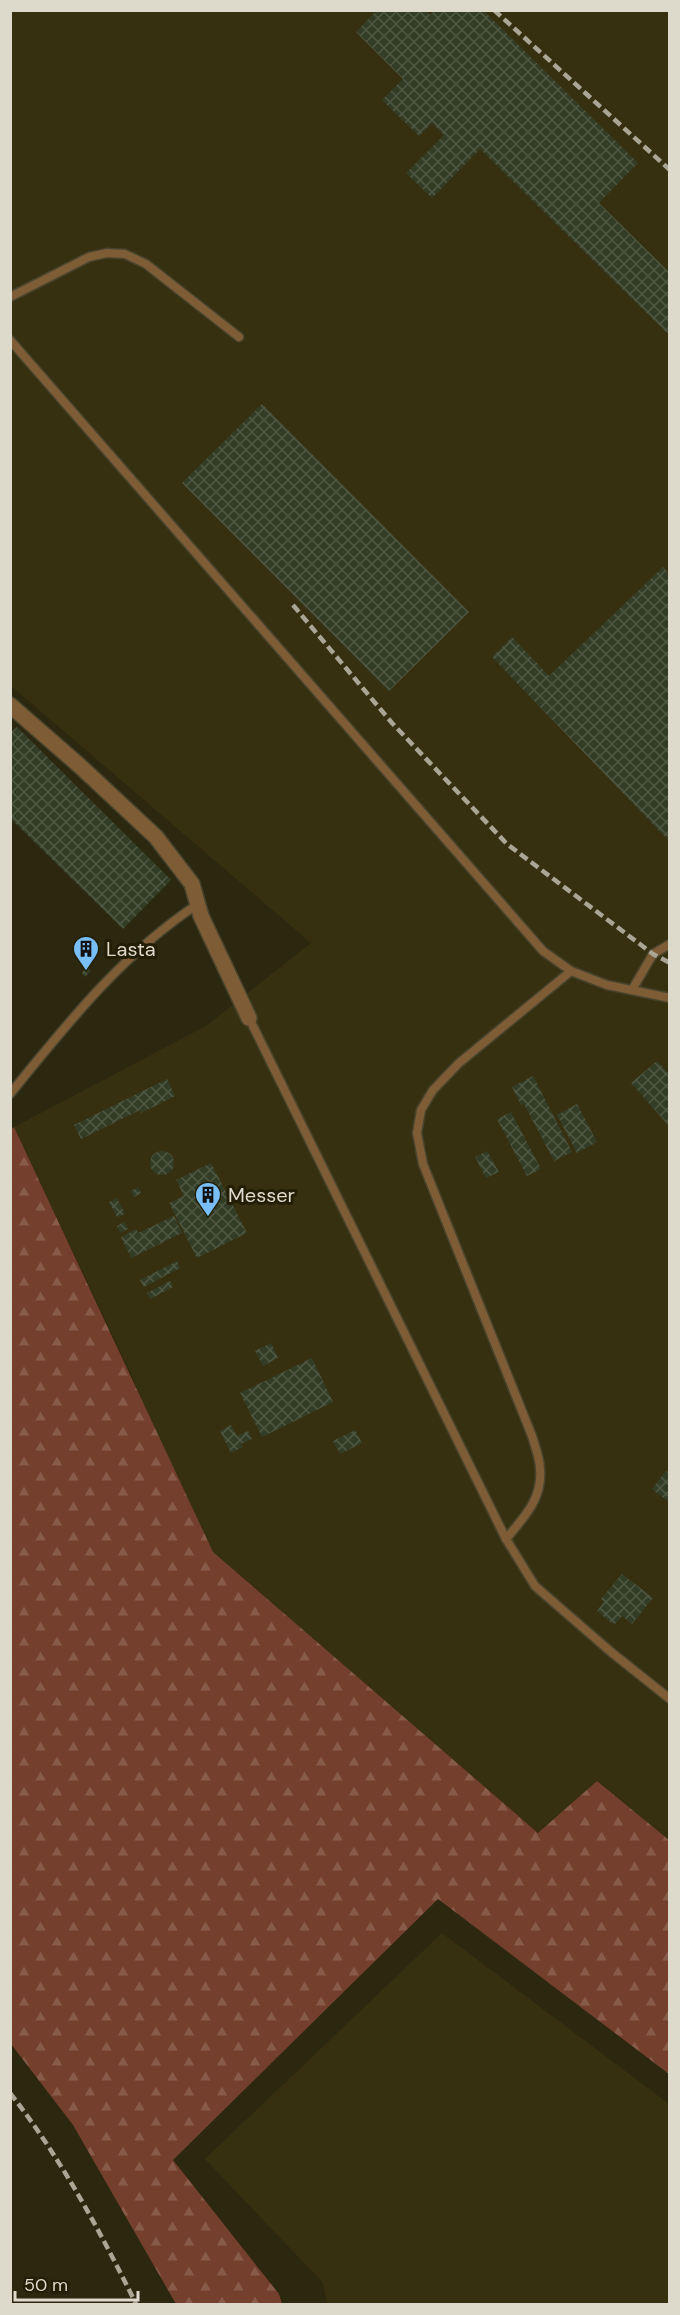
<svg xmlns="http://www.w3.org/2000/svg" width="680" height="2315" viewBox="0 0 680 2315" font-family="'DM Sans',sans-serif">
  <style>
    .built { fill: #373010 }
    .forest { fill: url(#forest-firs) }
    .building { fill: url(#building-cross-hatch) }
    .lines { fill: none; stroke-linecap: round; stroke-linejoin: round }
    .service-casing { stroke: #48442d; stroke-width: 11 }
    .minor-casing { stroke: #48442d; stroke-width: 18 }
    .service { stroke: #7d5c36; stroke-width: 8 }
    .minor { stroke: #7d5c36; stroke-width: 15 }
    .rail { stroke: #aaa695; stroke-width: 4.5; stroke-dasharray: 9 4.5; stroke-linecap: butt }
    .labels { text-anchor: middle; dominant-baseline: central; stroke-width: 6; stroke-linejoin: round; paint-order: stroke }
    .poi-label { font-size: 20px; fill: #dddacc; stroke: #221d05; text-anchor: start }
  </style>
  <defs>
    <pattern id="forest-firs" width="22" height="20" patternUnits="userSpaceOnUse" patternTransform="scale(1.5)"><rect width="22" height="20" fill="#743f2c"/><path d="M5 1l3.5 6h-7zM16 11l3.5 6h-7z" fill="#875a49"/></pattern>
    <pattern id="building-cross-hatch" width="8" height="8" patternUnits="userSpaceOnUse" patternTransform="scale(1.5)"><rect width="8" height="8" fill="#333d26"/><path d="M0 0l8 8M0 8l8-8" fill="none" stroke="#505844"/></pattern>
  </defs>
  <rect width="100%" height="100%" fill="#2c270f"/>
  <g class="built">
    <path d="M 11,11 L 669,11 L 669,1840 L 597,1781 L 539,1833 L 207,1566 L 131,1374 L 14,1127 L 206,1026 L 311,943 L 11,686 Z"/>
    <path d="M 442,1933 L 669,2104 L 669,2304 L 327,2304 L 323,2283 L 205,2159 Z"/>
  </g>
  <path class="forest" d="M 14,1127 L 213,1552 L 538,1833 L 597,1781 L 669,1840 L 669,2074 L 438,1899 L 173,2160 L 279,2294 L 282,2304 L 176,2304 L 73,2125 L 11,2044 L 10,1131 Z"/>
  <g class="building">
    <path d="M 377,10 L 426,10 L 430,15 L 435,10 L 483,10 L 638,163 L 599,203 L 670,273 L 670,336 L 480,149 L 432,198 L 406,173 L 444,135 L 432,123 L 419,136 L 382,100 L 403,79 L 356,32 Z"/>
    <path d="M 262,404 L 469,612 L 389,691 L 182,483 Z"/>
    <path d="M 663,567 L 670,575 L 670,842 L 492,657 L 512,637 L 549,676 Z"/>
    <path d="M 17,727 L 171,880 L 123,929 L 10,818 L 10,733 Z"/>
    <path d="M 87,967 L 91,971 L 85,977 L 82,973 Z"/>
    <path d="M 657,1061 L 668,1073 L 670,1072 L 670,1127 L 631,1083 Z"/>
    <path d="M 533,1076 L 572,1152 L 554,1161 L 524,1104 L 521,1105 L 512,1087 Z"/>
    <path d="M 167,1079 L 175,1096 L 141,1113 L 140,1110 L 81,1139 L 74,1125 Z"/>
    <path d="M 577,1104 L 597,1142 L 577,1153 L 557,1115 Z"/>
    <path d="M 511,1112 L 541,1169 L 527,1176 L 497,1119 Z"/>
    <path d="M 487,1151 L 499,1172 L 486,1178 L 475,1157 Z"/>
    <circle cx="162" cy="1163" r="12"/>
    <path d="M 211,1163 L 247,1233 L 197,1258 L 169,1203 L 184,1196 L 176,1180 Z"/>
    <path d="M 138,1187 L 141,1193 L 134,1197 L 131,1191 Z"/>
    <path d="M 117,1198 L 125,1214 L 117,1217 L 109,1202 Z"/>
    <path d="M 174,1216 L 182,1233 L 131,1258 L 121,1237 L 136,1229 L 138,1233 Z"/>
    <path d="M 124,1222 L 128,1229 L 120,1233 L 117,1226 Z"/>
    <path d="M 177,1261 L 180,1268 L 144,1287 L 140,1280 Z"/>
    <path d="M 170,1281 L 173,1287 L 150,1299 L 147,1293 Z"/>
    <path d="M 271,1343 L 278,1358 L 263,1366 L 255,1351 Z"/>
    <path d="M 312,1358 L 333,1402 L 262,1437 L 240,1393 Z"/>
    <path d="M 231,1425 L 237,1436 L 248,1431 L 252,1439 L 241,1444 L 243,1447 L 231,1453 L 220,1431 Z"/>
    <path d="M 355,1430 L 362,1443 L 340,1454 L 333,1441 Z"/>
    <path d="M 666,1471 L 670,1473 L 670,1503 L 652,1489 Z"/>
    <path d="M 622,1574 L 653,1598 L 632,1624 L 622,1616 L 614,1625 L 597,1611 L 604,1602 L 601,1599 Z"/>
  </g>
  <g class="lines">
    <defs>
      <g id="service">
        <path d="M 10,297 L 89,257 L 107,253 L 125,254 L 146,264 L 239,337"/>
        <path d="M 10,340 L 543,951 L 571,971 L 607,985 L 670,998"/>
        <path d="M 632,990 L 653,954 L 670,944"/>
        <path d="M 249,1018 L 506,1539 L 535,1586 L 611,1652 L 670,1699"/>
        <path d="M 10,1094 C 66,1025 123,953 198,904"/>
        <path d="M 506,1539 C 523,1518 543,1499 540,1469 C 540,1458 535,1447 532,1436 L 423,1164 L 417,1133 L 421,1110 L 433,1090 L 459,1063 L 571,971"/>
      </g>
      <path id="minor" d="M 10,705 L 81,767 L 156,837 L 192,884 L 201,916 L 249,1018"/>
    </defs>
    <use href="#service" class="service-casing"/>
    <use href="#minor" class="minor-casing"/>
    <use href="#service" class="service"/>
    <use href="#minor" class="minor"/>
    <g class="rail">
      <path d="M 494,10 L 670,170"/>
      <path d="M 293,605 L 392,723 L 507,844 L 653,954 L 670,963"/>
      <path d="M 10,2093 C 61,2158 100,2231 136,2304"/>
    </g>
  </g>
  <defs>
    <symbol id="building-pin" viewBox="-11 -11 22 30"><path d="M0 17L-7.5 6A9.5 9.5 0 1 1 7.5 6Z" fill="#78bff7" stroke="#221d05"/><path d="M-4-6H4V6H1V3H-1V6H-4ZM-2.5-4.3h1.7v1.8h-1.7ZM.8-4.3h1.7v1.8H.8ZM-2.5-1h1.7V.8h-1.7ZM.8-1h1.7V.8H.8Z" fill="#111"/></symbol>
  </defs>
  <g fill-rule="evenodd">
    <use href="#building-pin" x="71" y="934" width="30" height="40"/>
    <use href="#building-pin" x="193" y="1180" width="30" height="40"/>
  </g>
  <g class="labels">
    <g class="poi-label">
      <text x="106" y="949">Lasta</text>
      <text x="228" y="1195">Messer</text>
    </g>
  </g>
  <rect width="680" height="2315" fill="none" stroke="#dddacc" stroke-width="24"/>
  <path d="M15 2291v9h123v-9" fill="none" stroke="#dddacc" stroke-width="3"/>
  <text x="24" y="2291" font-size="18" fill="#dddacc" stroke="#221d05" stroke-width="4.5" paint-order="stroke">50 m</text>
</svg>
